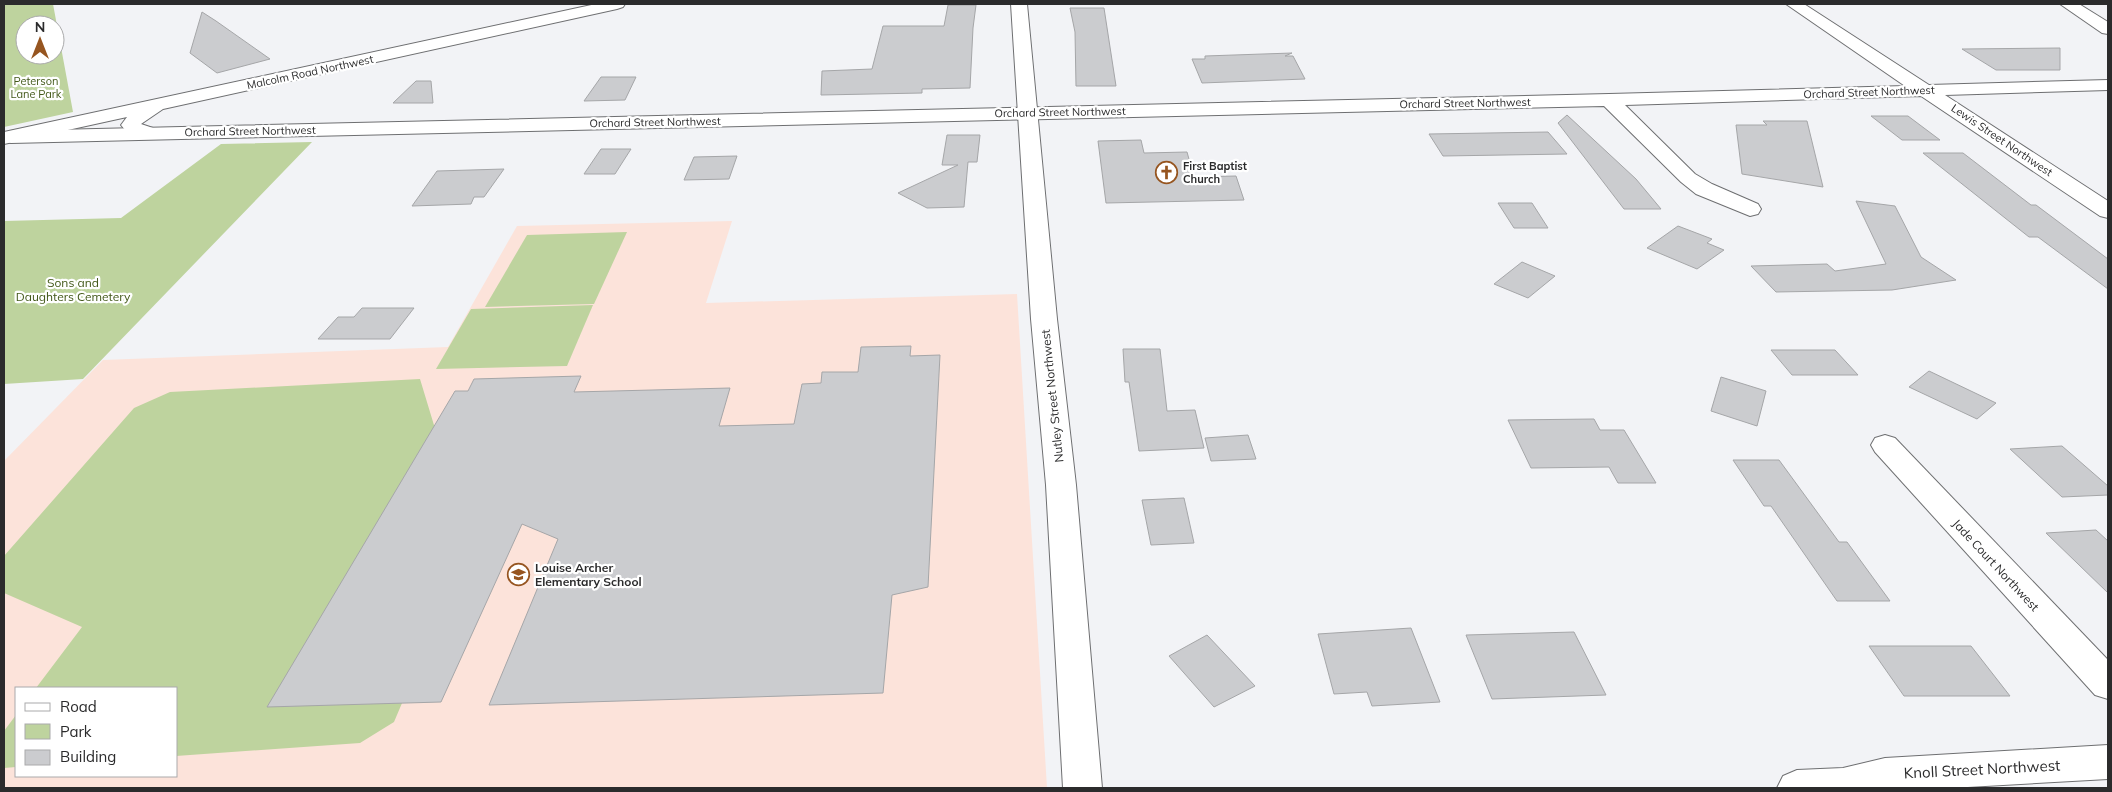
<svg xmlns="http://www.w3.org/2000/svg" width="2112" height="792" viewBox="0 0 2112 792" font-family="Mulish,sans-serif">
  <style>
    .education { fill: #fce3da; fill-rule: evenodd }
    .green { fill: #bed39e; fill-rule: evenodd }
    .building { fill: #cbcccf; stroke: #a5a6a8 }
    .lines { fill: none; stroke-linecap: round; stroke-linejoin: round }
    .street-casing { stroke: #6e6f71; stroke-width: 2 }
    .secondary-casing { stroke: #6e6f71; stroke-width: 2 }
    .street { fill: #fff; fill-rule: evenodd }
    .secondary { fill: #fff; fill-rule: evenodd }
    .labels { text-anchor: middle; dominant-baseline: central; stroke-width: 4.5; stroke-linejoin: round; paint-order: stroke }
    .far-street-label { font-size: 11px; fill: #2b2b2c; stroke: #fff }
    .far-park-label { font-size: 11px; fill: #43591a; stroke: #fff }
    .far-poi-label { font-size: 11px; font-weight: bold; fill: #2b2b2c; stroke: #fff; text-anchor: start }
    .park-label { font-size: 12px; fill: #43591a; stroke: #fff }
    .street-label { font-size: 12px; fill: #2b2b2c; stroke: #fff }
    .poi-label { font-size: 12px; font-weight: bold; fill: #2b2b2c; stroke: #fff; text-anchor: start }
    .near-street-label { font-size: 15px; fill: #2b2b2c; stroke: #fff }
  </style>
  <rect width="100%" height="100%" fill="#f2f3f6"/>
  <path class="education" d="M 732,221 L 706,303 L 1017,294 L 1047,788 L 4,788 L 4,461 L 103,360 L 448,347 L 517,226 ZM 16,688 L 176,688 L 176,776 L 16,776 Z"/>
  <g class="green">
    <path d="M 4,4 L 53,4 L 73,112 L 4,127 ZM 25,25 L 55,25 L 55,55 L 25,55 Z"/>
    <path d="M 312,142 L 83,379 L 4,384 L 4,221 L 121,218 L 221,144 Z"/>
    <path d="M 627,232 L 594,304 L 485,307 L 527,235 Z"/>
    <path d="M 593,305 L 567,366 L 436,369 L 471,309 Z"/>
    <path d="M 420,379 L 440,445 L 501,470 L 394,722 L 360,743 L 176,756 L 176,688 L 36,688 L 82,627 L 4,593 L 4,556 L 134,408 L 170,392 Z"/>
    <path d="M 16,715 L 16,767 L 4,768 L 4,731 Z"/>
  </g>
  <g class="building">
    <path d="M 948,5 L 976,5 L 973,28 L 970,88 L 922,89 L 922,93 L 821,95 L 822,71 L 872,69 L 883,26 L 944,26 Z"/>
    <path d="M 1070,8 L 1104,8 L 1116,86 L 1076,86 L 1075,32 Z"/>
    <path d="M 202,12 L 216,21 L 270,59 L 217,73 L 190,53 Z"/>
    <path d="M 2060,48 L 2060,70 L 1996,70 L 1962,49 Z"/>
    <path d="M 1292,53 L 1285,56 L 1293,56 L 1305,79 L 1202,83 L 1192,59 L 1205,59 L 1205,56 Z"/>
    <path d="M 601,77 L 636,77 L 625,100 L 584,101 Z"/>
    <path d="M 416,81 L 431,81 L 433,103 L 393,103 Z"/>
    <path d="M 1567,115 L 1636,179 L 1661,209 L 1624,209 L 1558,123 Z"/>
    <path d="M 1871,116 L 1908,116 L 1940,140 L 1902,140 Z"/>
    <path d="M 1763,121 L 1807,121 L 1823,187 L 1742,174 L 1736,125 L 1767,125 Z"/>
    <path d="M 1548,132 L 1567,154 L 1443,156 L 1429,134 Z"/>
    <path d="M 947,135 L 980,135 L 977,162 L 968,162 L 964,207 L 927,208 L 898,193 L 958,165 L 942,165 Z"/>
    <path d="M 1141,140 L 1144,153 L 1187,152 L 1194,177 L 1236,176 L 1244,200 L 1106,203 L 1098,141 Z"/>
    <path d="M 601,149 L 631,149 L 615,174 L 584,174 Z"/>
    <path d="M 1923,153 L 1963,153 L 2031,205 L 2036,205 L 2108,259 L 2108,289 L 2038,237 L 2029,237 Z"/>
    <path d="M 737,156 L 729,179 L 684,180 L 694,157 Z"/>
    <path d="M 504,169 L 484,197 L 474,197 L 471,204 L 412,206 L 437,171 Z"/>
    <path d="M 1856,201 L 1895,206 L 1921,257 L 1956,280 L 1892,290 L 1776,292 L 1751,266 L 1827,264 L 1835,271 L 1886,264 Z"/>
    <path d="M 1498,203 L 1532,203 L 1548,228 L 1514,228 Z"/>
    <path d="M 1678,226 L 1712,239 L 1707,243 L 1724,250 L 1697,269 L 1647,248 Z"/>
    <path d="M 1522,262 L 1555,276 L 1528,298 L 1494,284 Z"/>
    <path d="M 362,308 L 414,308 L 390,339 L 318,339 L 338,317 L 354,317 Z"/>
    <path d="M 911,346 L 910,356 L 940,355 L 928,587 L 892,595 L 883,693 L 489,705 L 558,539 L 522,524 L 441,702 L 267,707 L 455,391 L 468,391 L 474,379 L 581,376 L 574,392 L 730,388 L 719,426 L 794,424 L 802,384 L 821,383 L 822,372 L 858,372 L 861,347 Z"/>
    <path d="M 1123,349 L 1160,349 L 1167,411 L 1195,410 L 1204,448 L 1139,451 L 1129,382 L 1125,382 Z"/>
    <path d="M 1771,350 L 1835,350 L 1858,375 L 1792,375 Z"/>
    <path d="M 1929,371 L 1996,403 L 1977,419 L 1909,387 Z"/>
    <path d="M 1721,377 L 1766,391 L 1757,426 L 1711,411 Z"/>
    <path d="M 1594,419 L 1600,430 L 1624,430 L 1656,483 L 1618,483 L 1609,467 L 1531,468 L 1508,420 Z"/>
    <path d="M 1248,435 L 1256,459 L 1211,461 L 1205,438 Z"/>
    <path d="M 2062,446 L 2108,486 L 2108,495 L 2062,497 L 2010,449 Z"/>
    <path d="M 1733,460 L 1779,460 L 1839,542 L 1847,542 L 1890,601 L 1837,601 L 1771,506 L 1764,506 Z"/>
    <path d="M 1184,498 L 1194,543 L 1151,545 L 1142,500 Z"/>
    <path d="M 2096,530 L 2108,541 L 2108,593 L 2046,533 Z"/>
    <path d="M 1411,628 L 1440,702 L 1372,706 L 1367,692 L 1334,694 L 1318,634 Z"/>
    <path d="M 1574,632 L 1606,695 L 1492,699 L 1466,635 Z"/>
    <path d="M 1207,635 L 1255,686 L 1214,707 L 1169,656 Z"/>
    <path d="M 1869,646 L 1971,646 L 2010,696 L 1904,696 Z"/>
  </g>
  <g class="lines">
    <defs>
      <g id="street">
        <path d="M 1786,4 L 1804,4 L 1929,85 L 2108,80 L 2108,90 L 1945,95 L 2108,201 L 2108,218 L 2100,216 L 1921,96 L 1625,105 L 1695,174 L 1712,184 L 1758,204 L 1761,209 L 1758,214 L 1750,216 L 1696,194 L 1681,182 L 1604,106 L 11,143 L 4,141 L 4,133 L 11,131 L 1609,94 L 1905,86 Z"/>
        <path d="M 2060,4 L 2079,4 L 2108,22 L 2108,34 L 2102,33 Z"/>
        <path d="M 1885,435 L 1895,438 L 2108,660 L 2108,699 L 2095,695 L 1875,452 L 1871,445 L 1875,438 Z"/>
        <path d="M 2108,745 L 2108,779 L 1950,788 L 1777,788 L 1783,776 L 1797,770 L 1843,768 L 1885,758 Z"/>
      </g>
      <g id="secondary">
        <path d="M 596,4 L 625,4 L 623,7 L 617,9 L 163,109 L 141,124 L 159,130 L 162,134 L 159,138 C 146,141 129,136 121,125 L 127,117 L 4,144 L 4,132 Z"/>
        <path d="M 1011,4 L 1027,4 L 1057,319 L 1076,485 L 1102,788 L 1063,788 L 1046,485 L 1031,319 Z"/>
      </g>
    </defs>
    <use href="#street" class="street-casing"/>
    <use href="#secondary" class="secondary-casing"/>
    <use href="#street" class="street"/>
    <use href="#secondary" class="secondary"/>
  </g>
  <defs>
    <symbol id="church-ring" viewBox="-11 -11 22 22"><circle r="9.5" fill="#fff" stroke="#965520" stroke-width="1.5"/><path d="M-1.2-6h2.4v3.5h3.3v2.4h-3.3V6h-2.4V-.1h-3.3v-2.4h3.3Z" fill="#965520"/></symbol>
    <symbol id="school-ring" viewBox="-11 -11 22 22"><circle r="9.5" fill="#fff" stroke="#965520" stroke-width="1.5"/><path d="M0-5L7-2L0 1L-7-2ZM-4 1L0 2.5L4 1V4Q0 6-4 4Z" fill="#965520"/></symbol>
  </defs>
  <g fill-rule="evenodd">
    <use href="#church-ring" x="1154" y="160" width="25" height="25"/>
    <use href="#school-ring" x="506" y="562" width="25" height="25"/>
  </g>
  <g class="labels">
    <g class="far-street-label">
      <text transform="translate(310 72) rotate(-12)">Malcolm Road Northwest</text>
      <text transform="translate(1869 92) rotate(-2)">Orchard Street Northwest</text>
      <text transform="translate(1465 103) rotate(-1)">Orchard Street Northwest</text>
      <text transform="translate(1060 112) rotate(-1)">Orchard Street Northwest</text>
      <text transform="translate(655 122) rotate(-1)">Orchard Street Northwest</text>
      <text transform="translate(250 131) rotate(-1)">Orchard Street Northwest</text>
      <text transform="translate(2002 140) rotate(34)">Lewis Street Northwest</text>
    </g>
    <g class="far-park-label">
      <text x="36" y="81">Peterson<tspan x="36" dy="13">Lane Park</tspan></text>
    </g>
    <g class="far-poi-label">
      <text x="1183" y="166">First Baptist<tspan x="1183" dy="13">Church</tspan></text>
    </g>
    <g class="park-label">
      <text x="73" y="282">Sons and<tspan x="73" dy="14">Daughters Cemetery</tspan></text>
    </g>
    <g class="street-label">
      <text transform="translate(1052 396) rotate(-96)">Nutley Street Northwest</text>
      <text transform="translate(1996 565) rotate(47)">Jade Court Northwest</text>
    </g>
    <g class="poi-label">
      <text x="535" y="567">Louise Archer<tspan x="535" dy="14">Elementary School</tspan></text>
    </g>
    <g class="near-street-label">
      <text transform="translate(1982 769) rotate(-3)">Knoll Street Northwest</text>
    </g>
  </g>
  <rect width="2112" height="792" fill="none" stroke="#2b2b2c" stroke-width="10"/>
  <rect x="15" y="687" width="162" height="90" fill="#ffffff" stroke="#aaaaab"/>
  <rect x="25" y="703" width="25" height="8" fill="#ffffff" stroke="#aaaaab"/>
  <text x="60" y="712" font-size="15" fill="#2b2b2c">Road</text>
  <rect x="25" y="724" width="25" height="15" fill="#bed39e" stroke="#aaaaab"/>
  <text x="60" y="737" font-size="15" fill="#2b2b2c">Park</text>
  <rect x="25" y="750" width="25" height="15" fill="#cbcccf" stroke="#aaaaab"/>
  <text x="60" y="762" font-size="15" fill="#2b2b2c">Building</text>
  <g transform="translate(40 40)"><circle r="24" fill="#ffffff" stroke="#aaaaab"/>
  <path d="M0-4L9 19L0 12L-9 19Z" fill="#965520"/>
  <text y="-8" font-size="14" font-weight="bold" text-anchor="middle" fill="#2b2b2c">N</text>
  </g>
</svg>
